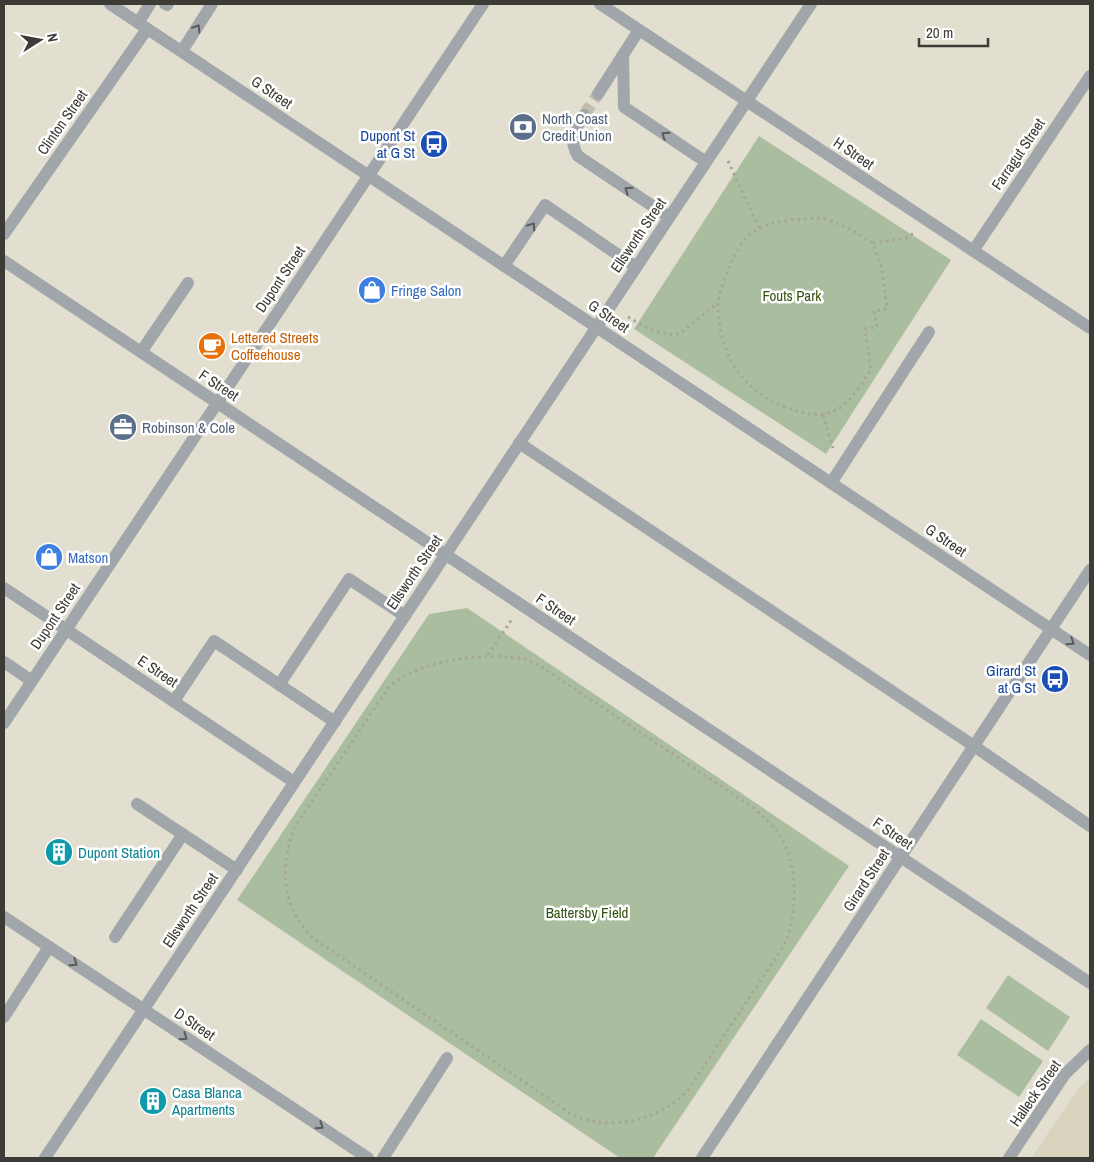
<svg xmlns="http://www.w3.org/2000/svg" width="1094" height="1162" viewBox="0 0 1094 1162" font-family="'Archivo Narrow',sans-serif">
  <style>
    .built { fill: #d8d3bd }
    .green { fill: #abbd9f }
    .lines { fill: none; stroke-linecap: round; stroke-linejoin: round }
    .minor-tunnel { stroke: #c1beb1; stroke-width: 12; stroke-dasharray: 12 6; stroke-linecap: butt }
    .path { stroke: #a7a599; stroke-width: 3; stroke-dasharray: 2.5 4; stroke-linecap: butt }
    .minor { stroke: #a0a6aa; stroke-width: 12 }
    .oneway { stroke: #5a5b58 }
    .labels { text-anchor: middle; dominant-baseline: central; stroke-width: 5; stroke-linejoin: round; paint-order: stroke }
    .street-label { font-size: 15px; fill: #3c3b35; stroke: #fff }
    .service-label { font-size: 15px; fill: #4e5e75; stroke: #fff; text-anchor: start }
    .transit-label { font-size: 15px; fill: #164399; stroke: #fff; text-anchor: end }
    .shop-label { font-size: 15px; fill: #366cbe; stroke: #fff; text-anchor: start }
    .park-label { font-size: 15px; fill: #335410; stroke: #fff }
    .food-label { font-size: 15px; fill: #c56008; stroke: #fff; text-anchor: start }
    .culture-label { font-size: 15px; fill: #0d838f; stroke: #fff; text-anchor: start }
  </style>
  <rect width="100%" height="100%" fill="#e2dfd0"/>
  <path class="built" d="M 1090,1078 L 1090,1158 L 1031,1158 L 1080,1087 Z"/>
  <g class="green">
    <path d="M 759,136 L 951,260 L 826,454 L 634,329 Z"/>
    <path d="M 467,608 L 849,866 L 653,1158 L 620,1158 L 237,900 L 429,614 Z"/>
    <path d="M 1008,975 L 1070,1017 L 1048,1051 L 986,1008 Z"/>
    <path d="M 981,1019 L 1043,1061 L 1019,1097 L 957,1055 Z"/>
  </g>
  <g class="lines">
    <path class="minor-tunnel" d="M 584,115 L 598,94"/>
    <g class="path">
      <path d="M 728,161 L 759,228"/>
      <path d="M 824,218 L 852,230 L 873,243 L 882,269 L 887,309 L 874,311 L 877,327 L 865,329 L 871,370 C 861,384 852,402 836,410 C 819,418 805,414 788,408 C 748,395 721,359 719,317 C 718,312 717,307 718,302 C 720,290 725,277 730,266 C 737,250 744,235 760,228 C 778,219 804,219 824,218 Z"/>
      <path d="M 873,243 L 906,238 L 916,232"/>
      <path d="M 628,317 C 644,326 661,338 681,333 L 717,303"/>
      <path d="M 823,415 L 833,448"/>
      <path d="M 488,655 L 512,619"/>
      <path d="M 498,656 L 526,659 L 537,664 L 754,808 C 761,815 769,822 776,830 C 799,860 799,912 784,945 L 688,1090 C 660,1121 609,1132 571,1114 L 313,938 C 281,907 280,868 294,828 L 389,687 C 419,662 461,657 498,656 Z"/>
    </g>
    <g class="minor">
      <path d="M 110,4 L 1090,655"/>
      <path d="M 165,4 L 167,5 L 168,4"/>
      <path d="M 600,4 L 1090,328"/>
      <path d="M 138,23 L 150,4"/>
      <path d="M 182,51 L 212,4"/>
      <path d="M 623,55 L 624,107 L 706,162"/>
      <path d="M 598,94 L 639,30"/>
      <path d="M 584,115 C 575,129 568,140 578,156 L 669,217"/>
      <path d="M 4,234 L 147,29"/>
      <path d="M 973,251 L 1090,76"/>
      <path d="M 4,261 L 1090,983"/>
      <path d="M 504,266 L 545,205 L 636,267"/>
      <path d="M 141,352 L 188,283"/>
      <path d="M 519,443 L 974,746 L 1090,826"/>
      <path d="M 831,483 L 929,332"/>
      <path d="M 4,588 L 294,782"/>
      <path d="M 4,662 L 32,681"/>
      <path d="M 279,685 L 349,579 L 405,616"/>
      <path d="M 174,701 L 214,641 L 335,722"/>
      <path d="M 4,723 L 483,4"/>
      <path d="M 137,804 L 237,870"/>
      <path d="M 4,917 L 368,1158"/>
      <path d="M 115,937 L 183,834"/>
      <path d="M 4,1017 L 49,947"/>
      <path d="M 45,1158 L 811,4"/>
      <path d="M 383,1158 L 447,1058"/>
      <path d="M 702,1158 L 1090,570"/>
      <path d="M 1009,1158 L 1065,1074 L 1090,1050"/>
    </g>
  </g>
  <defs><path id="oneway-chevron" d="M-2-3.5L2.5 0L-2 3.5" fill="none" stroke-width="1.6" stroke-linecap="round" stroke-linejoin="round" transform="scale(1.25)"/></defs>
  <g class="oneway">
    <use href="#oneway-chevron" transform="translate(197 28) rotate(-57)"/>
    <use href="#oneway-chevron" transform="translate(665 135) rotate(-146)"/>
    <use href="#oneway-chevron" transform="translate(628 190) rotate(-146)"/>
    <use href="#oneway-chevron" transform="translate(532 226) rotate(-56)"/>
    <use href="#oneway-chevron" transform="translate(1071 642) rotate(34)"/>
    <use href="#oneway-chevron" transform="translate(74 963) rotate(34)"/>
    <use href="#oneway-chevron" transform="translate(184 1037) rotate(34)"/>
    <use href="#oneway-chevron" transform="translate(320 1126) rotate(34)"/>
  </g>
  <defs>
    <symbol id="bank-disc" viewBox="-11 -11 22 22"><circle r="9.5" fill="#5c6f8a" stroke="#fff"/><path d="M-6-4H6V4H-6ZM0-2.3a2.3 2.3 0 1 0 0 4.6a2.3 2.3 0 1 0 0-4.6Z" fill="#fff"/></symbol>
    <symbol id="bus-disc" viewBox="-11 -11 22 22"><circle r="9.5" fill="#1a4fb4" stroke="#fff"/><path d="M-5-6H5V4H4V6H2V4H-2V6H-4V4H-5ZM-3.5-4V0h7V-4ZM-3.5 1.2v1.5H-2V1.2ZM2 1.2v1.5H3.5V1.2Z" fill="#fff"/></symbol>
    <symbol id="shop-disc" viewBox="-11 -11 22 22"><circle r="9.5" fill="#3f7fe0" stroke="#fff"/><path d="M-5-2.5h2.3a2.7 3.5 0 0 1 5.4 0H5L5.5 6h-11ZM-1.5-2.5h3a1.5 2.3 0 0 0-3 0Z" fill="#fff"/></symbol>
    <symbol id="cafe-disc" viewBox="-11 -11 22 22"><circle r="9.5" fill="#e8710a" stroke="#fff"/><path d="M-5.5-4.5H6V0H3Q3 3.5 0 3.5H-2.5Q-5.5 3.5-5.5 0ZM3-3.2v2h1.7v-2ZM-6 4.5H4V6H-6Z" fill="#fff"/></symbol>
    <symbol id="office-disc" viewBox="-11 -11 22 22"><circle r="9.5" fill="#5c6f8a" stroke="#fff"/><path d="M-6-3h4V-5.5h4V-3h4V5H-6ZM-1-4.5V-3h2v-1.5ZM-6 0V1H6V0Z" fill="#fff"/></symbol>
    <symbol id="building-disc" viewBox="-11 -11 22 22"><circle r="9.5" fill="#0f9aa8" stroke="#fff"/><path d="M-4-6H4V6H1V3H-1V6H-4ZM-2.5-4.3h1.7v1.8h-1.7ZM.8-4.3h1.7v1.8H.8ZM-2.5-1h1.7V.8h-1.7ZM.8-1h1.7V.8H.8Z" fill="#fff"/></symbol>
  </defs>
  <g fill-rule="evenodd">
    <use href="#bank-disc" x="507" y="111" width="32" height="32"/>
    <use href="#bus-disc" x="418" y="128" width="32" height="32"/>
    <use href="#shop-disc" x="356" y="274" width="32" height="32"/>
    <use href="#cafe-disc" x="196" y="330" width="32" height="32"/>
    <use href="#office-disc" x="107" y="411" width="32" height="32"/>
    <use href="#shop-disc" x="33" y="541" width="32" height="32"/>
    <use href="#bus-disc" x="1039" y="663" width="32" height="32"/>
    <use href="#building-disc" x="43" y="836" width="32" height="32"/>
    <use href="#building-disc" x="137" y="1085" width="32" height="32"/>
  </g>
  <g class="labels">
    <g class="street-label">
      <text transform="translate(272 92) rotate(34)">G Street</text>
      <text transform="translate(62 122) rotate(-55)">Clinton Street</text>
      <text transform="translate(854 153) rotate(34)">H Street</text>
      <text transform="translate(1018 154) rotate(-56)">Farragut Street</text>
      <text transform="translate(638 235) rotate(-56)">Ellsworth Street</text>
      <text transform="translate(280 279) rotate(-56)">Dupont Street</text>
      <text transform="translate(609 316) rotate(34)">G Street</text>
      <text transform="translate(219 385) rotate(33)">F Street</text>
      <text transform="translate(946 540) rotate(34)">G Street</text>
      <text transform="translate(414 572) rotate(-56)">Ellsworth Street</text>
      <text transform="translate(556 609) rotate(34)">F Street</text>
      <text transform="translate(55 616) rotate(-56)">Dupont Street</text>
      <text transform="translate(158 671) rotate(34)">E Street</text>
      <text transform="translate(893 833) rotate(34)">F Street</text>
      <text transform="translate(866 880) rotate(-57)">Girard Street</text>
      <text transform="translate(190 910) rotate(-56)">Ellsworth Street</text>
      <text transform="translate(195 1024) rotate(34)">D Street</text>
      <text transform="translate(1035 1093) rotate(-55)">Halleck Street</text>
    </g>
    <g class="service-label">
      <text x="542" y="118">North Coast<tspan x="542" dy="17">Credit Union</tspan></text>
      <text x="142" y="427">Robinson &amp; Cole</text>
    </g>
    <g class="transit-label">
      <text x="415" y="135">Dupont St<tspan x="415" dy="17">at G St</tspan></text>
      <text x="1036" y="670">Girard St<tspan x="1036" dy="17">at G St</tspan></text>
    </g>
    <g class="shop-label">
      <text x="391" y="290">Fringe Salon</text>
      <text x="68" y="557">Matson</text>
    </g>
    <g class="park-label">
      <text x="792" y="295">Fouts Park</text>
      <text x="587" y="912">Battersby Field</text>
    </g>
    <g class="food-label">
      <text x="231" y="337">Lettered Streets<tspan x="231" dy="17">Coffeehouse</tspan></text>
    </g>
    <g class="culture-label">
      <text x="78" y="852">Dupont Station</text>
      <text x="172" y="1092">Casa Blanca<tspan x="172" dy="17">Apartments</tspan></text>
    </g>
  </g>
  <rect width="1094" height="1162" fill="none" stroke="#3c3b35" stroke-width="10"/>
  <g transform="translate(40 40) rotate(79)" stroke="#ffffff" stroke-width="4" paint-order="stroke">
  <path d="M0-4L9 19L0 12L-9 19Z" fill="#3c3b35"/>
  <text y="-8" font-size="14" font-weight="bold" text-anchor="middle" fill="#3c3b35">N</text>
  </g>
  <path d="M919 38v8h69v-8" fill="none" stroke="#3c3b35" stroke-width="2.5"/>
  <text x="926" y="38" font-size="15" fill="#3c3b35" stroke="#ffffff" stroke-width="4" paint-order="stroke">20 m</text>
</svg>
